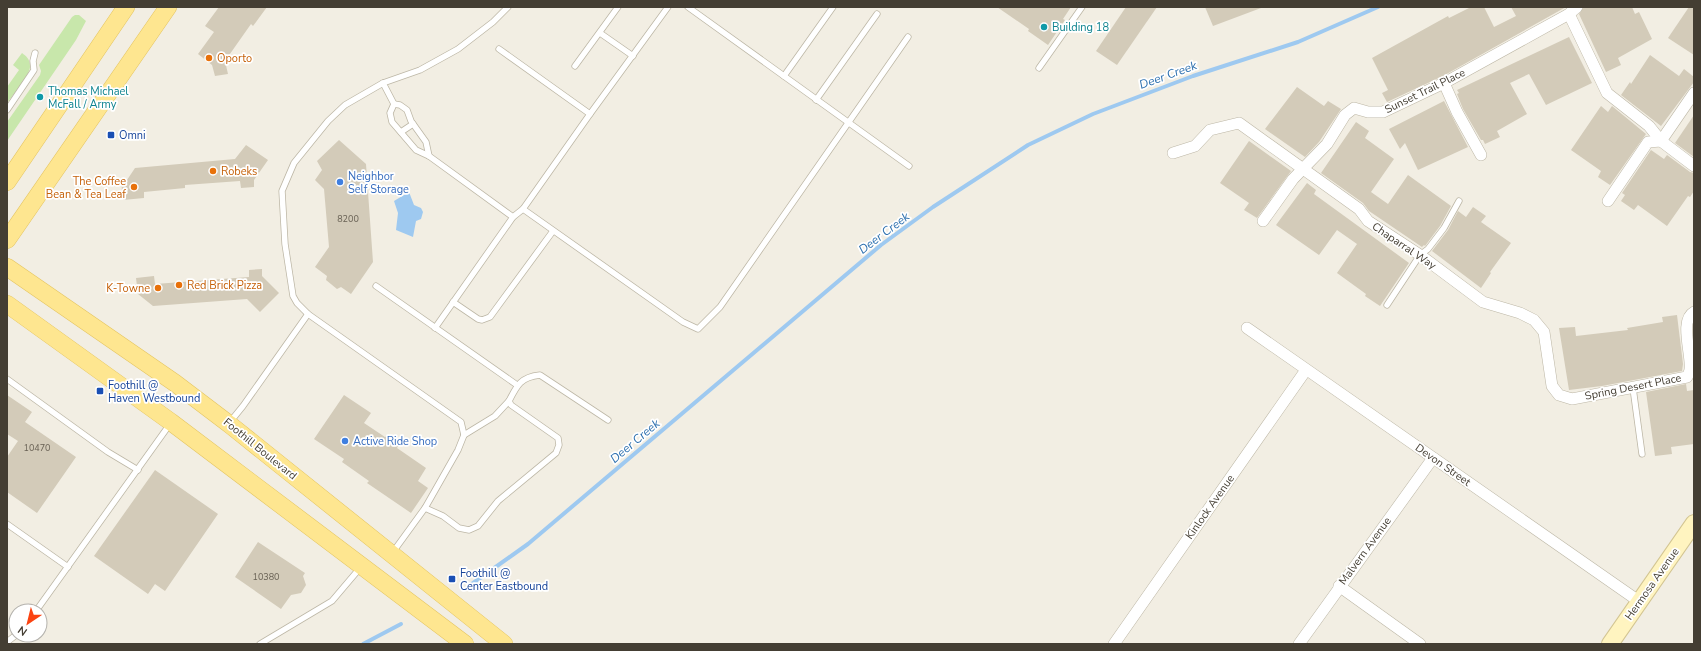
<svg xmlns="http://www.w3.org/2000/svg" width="1701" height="651" viewBox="0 0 1701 651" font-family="'Nunito Sans',sans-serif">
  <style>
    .green { fill: #c8e7ab }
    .water { fill: #9ec9f0 }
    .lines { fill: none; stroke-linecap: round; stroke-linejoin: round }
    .stream { stroke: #9ec9f0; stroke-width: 4 }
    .building { fill: #d3cbb9 }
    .lane-casing { stroke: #bdb7a6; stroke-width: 7 }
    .street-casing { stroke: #bdb7a6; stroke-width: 12 }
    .secondary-casing { stroke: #d3c592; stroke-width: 18 }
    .primary-casing { stroke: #e4c460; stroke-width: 18 }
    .lane { stroke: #fff; stroke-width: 5.5 }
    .street { stroke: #fff; stroke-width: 11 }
    .secondary { stroke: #fff4c0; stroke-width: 16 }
    .primary { stroke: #fee690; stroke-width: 17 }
    .culture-dot { fill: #0f9aa8; stroke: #fff; stroke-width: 1.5 }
    .food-dot { fill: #e8710a; stroke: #fff; stroke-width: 1.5 }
    .transit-dot { fill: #1a4fb4; stroke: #fff; stroke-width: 1.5 }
    .shop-dot { fill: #3f7fe0; stroke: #fff; stroke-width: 1.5 }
    .labels { text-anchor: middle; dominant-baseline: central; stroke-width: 3.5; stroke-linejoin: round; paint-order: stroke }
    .number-label { font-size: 9px; fill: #686154 }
    .culture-label { font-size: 11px; fill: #0d838f; stroke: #fff; text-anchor: start }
    .food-label { font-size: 11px; fill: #c56008; stroke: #fff; text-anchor: start }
    .street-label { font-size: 11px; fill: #443e33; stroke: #fff }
    .transit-label { font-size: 11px; fill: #164399; stroke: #fff; text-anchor: start }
    .shop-label { font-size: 11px; fill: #366cbe; stroke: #fff; text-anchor: start }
    .water-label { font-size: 12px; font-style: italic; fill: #2d70af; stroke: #fff }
  </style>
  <rect width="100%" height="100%" fill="#f2eee3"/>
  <g class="green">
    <path d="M 75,15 L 79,15 L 86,21 L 76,40 L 7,141 L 7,122 L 40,75 L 41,71 L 39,65 L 72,17 Z"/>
    <path d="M 22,53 C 26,56 30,59 30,66 C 31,74 12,96 7,103 L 7,87 L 19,70 L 13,65 Z"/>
  </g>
  <path class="water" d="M 409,192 L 414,205 L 421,208 L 423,212 L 421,219 L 416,221 L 413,237 L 396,230 L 398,213 L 394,201 Z"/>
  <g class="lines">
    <g class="stream">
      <path d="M 469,586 L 528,544 L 881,245 L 933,207 L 1028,145 L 1093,114 L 1193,76 L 1298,42 L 1378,7"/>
      <path d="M 363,644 L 401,624"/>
    </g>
  </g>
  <g class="building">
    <path d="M 219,7 L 267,7 L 253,26 L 251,24 L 225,61 L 228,74 L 215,76 L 212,65 L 198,54 L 214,32 L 205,26 Z"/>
    <path d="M 997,7 L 1071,7 L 1063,19 L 1065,20 L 1048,45 L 1028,31 L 1029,29 Z"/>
    <path d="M 1126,7 L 1157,7 L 1117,65 L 1096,51 Z"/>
    <path d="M 1205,7 L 1261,7 L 1261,8 L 1213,26 Z"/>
    <path d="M 1471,7 L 1484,7 L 1494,27 L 1516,16 L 1511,7 L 1566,7 L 1443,76 L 1387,102 L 1382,93 L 1388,90 L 1372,58 L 1448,16 L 1449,18 Z"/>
    <path d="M 1584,7 L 1632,7 L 1635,14 L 1639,12 L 1652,39 L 1618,58 L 1621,65 L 1606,72 L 1579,14 Z"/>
    <path d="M 1689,7 L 1694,7 L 1694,55 L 1668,38 Z"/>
    <path d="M 1569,37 L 1592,83 L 1546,105 L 1529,74 L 1510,83 L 1527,114 L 1497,131 L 1500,137 L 1485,144 L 1483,140 L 1481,140 L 1463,109 L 1457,94 L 1459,93 L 1457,90 Z"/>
    <path d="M 1650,55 L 1679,76 L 1684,69 L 1694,77 L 1694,82 L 1661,126 L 1621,95 L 1630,82 L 1631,84 Z"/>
    <path d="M 1297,87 L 1324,106 L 1328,101 L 1341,109 L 1319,142 L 1305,157 L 1265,129 Z"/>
    <path d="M 1444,101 L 1468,147 L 1418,170 L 1405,143 L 1400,149 L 1389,129 Z"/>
    <path d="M 1601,106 L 1608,112 L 1612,106 L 1646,134 L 1610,185 L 1598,177 L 1601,171 L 1571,150 Z"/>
    <path d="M 1694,115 L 1694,157 L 1675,143 Z"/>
    <path d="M 1356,122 L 1369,131 L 1365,138 L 1394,159 L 1371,192 L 1388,204 L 1408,175 L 1451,206 L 1440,226 L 1425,246 L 1424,245 L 1422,247 L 1369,211 L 1363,203 L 1321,173 Z"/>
    <path d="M 339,140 L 366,164 L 373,262 L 351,294 L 341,287 L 337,289 L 326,280 L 327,276 L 315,267 L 329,247 L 324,189 L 315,180 L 322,170 L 317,161 Z"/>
    <path d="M 1249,141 L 1291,171 L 1257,218 L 1244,210 L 1249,203 L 1220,183 Z"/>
    <path d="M 246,145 L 268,160 L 254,180 L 254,187 L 241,188 L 240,181 L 185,185 L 185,188 L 144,192 L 144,198 L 123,200 L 121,181 L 127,180 L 135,168 L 235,159 Z"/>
    <path d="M 1651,150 L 1664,159 L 1667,155 L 1690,172 L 1694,173 L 1694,191 L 1690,197 L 1688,196 L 1667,226 L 1638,205 L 1634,210 L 1621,201 L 1625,195 L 1622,193 Z"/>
    <path d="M 1307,183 L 1316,190 L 1314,194 L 1409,263 L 1380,306 L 1365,296 L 1366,294 L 1337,273 L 1357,244 L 1337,230 L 1319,255 L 1276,225 Z"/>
    <path d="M 1473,207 L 1486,216 L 1481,222 L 1511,243 L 1490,272 L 1491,273 L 1481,288 L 1432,251 L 1448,230 L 1458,211 L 1466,217 Z"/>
    <path d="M 262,269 L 262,276 L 279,293 L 260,312 L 247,299 L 153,306 L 138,294 L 136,278 L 154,276 L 155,284 L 249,277 L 249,270 Z"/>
    <path d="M 1677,315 L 1683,364 L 1682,371 L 1602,386 L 1569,390 L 1559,328 L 1575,327 L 1576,336 L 1628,330 L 1627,328 L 1663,322 L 1662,317 Z"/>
    <path d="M 1686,384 L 1687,391 L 1694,390 L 1694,444 L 1671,447 L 1672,454 L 1655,456 L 1646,392 Z"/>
    <path d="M 7,395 L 32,412 L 25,422 L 76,457 L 37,513 L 7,492 L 7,457 L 18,441 L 7,434 Z"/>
    <path d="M 344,395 L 371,413 L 364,423 L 385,437 L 387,436 L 399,444 L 397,448 L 426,468 L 418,481 L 428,488 L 411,513 L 367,483 L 369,481 L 342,462 L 344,459 L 314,439 Z"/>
    <path d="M 155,470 L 218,514 L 165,591 L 155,584 L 148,594 L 94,556 Z"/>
    <path d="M 258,542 L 305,573 L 303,576 L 306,585 L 301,593 L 291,595 L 281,609 L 235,577 Z"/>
  </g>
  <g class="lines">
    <defs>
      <g id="lane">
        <path d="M 688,7 L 909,166"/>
        <path d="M 600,33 L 633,56"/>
        <path d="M 499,49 L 590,114"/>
        <path d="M 575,66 L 618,7"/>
        <path d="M 1039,68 L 1082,7"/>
        <path d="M 784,76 L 833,7"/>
        <path d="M 383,83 L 394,104 L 390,113 L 392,122 L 416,150 L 429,156 L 513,217"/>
        <path d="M 816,100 L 877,14"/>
        <path d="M 394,104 L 400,105 L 407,110 L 411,121 L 426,142 L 429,156"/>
        <path d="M 7,110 L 34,70 L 33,61 L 35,53"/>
        <path d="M 401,132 L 413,124"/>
        <path d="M 523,209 L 683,322 L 698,329 L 720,307 L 908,37"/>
        <path d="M 376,286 L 517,385"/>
        <path d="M 453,302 L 478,319 L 482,320 L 490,317 L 553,231"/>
        <path d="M 1387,305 L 1420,255 L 1428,249 L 1444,228 L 1459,201"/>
        <path d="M 435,328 L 513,217 L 523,209 L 590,114 L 668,7"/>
        <path d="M 7,379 L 108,452 L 138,470"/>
        <path d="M 1633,388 L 1642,454"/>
        <path d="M 230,422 L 243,406 L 308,314"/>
        <path d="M 464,435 L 495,416 L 509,401"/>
        <path d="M 425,508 L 443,516 L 459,528 L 469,530 L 478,526 L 498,501 L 556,453 L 559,445 L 558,438 L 511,405 L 509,401 C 517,385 521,377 540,375 L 608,420"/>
        <path d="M 7,524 L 68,567"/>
        <path d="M 393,552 L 425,508 L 458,450 L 464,435 L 461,422 L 308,314 L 297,303 L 293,296 L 285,244 L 282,191 L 294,163 L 328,121 L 345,105 L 383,83 L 420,70 L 458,49 L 493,22 L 508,7"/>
        <path d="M 36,611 L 170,424"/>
        <path d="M 7,642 L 16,635"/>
        <path d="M 260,644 L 332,601 L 360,568"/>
      </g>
      <g id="street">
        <path d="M 1569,14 L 1607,93 L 1649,126 L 1661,141 L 1694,166"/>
        <path d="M 1444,83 L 1457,112 L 1481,155"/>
        <path d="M 1173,153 L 1195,146 L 1210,130 L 1239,123 L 1359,209 L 1368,221 L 1420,255 L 1483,302 L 1520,313 L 1534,320 L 1544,332 L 1552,386 L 1559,395 L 1572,399 L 1687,377 C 1688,375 1690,372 1690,369 C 1692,355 1679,320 1694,312"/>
        <path d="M 1608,201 L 1648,142 L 1661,141 L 1694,93"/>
        <path d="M 1263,221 L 1293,179 L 1327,144 L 1345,115 L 1354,108 L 1368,112 L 1383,112 L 1446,82 L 1569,14 L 1577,7"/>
        <path d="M 1247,328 L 1640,602"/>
        <path d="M 1339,586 L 1420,644"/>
        <path d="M 1114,644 L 1306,370"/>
        <path d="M 1299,644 L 1433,458"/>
      </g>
      <path id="secondary" d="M 1610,644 L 1694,523"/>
      <g id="primary">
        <path d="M 7,182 L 126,7"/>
        <path d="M 7,240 L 168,7"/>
        <path d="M 7,267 L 175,383 L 229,424 L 504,644"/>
        <path d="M 7,304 L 171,422 L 465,644"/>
      </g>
    </defs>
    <use href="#lane" class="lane-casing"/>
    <use href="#street" class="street-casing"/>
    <use href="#secondary" class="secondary-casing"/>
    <use href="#primary" class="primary-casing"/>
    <use href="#lane" class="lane"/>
    <use href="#street" class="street"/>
    <use href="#secondary" class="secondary"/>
    <use href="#primary" class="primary"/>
  </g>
  <g class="culture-dot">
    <circle cx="1044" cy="27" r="4"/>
    <circle cx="40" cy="97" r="4"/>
  </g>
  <g class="food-dot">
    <circle cx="209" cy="58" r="4"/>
    <circle cx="213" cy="171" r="4"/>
    <circle cx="134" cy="187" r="4"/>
    <circle cx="179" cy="285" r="4"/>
    <circle cx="158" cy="288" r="4"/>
  </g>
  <g class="transit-dot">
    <rect x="107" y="131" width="8" height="8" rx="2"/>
    <rect x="96" y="387" width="8" height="8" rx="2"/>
    <rect x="448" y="575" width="8" height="8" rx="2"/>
  </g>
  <g class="shop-dot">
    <circle cx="340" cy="182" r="4"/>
    <circle cx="345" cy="441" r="4"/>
  </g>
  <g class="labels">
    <g class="number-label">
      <text x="348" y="219">8200</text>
      <text x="37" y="448">10470</text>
      <text x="266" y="577">10380</text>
    </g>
    <g class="culture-label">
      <text x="1052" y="27">Building 18</text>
      <text x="48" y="91">Thomas Michael<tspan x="48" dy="13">McFall / Army</tspan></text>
    </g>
    <g class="food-label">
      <text x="217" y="58">Oporto</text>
      <text x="221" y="171">Robeks</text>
      <text x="126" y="181" text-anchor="end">The Coffee<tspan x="126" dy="13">Bean &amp; Tea Leaf</tspan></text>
      <text x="187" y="285">Red Brick Pizza</text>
      <text x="150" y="288" text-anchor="end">K-Towne</text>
    </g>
    <g class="street-label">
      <text transform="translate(1425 91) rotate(-26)">Sunset Trail Place</text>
      <text transform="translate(1404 246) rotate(34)">Chaparral Way</text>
      <text transform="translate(1633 387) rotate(-11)">Spring Desert Place</text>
      <text transform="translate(260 449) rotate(39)">Foothill Boulevard</text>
      <text transform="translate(1443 465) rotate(35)">Devon Street</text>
      <text transform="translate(1210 507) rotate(-55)">Kinlock Avenue</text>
      <text transform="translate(1365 551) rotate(-54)">Malvern Avenue</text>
      <text transform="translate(1652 584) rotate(-55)">Hermosa Avenue</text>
    </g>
    <g class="transit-label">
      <text x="119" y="135">Omni</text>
      <text x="108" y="385">Foothill @<tspan x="108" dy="13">Haven Westbound</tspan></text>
      <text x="460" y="573">Foothill @<tspan x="460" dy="13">Center Eastbound</tspan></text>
    </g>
    <g class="shop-label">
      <text x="348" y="176">Neighbor<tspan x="348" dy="13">Self Storage</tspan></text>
      <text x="353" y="441">Active Ride Shop</text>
    </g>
    <g class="water-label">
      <text transform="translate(1168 75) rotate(-20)">Deer Creek</text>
      <text transform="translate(884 233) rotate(-37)">Deer Creek</text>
      <text transform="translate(635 441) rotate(-40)">Deer Creek</text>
    </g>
  </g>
  <rect width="1701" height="651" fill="none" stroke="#443e33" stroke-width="16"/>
  <g transform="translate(28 623) rotate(215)"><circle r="19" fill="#ffffff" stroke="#b4b2ad"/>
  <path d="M0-3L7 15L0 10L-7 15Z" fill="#fb4311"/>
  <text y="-6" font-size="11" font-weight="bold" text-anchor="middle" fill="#443e33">N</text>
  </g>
</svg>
